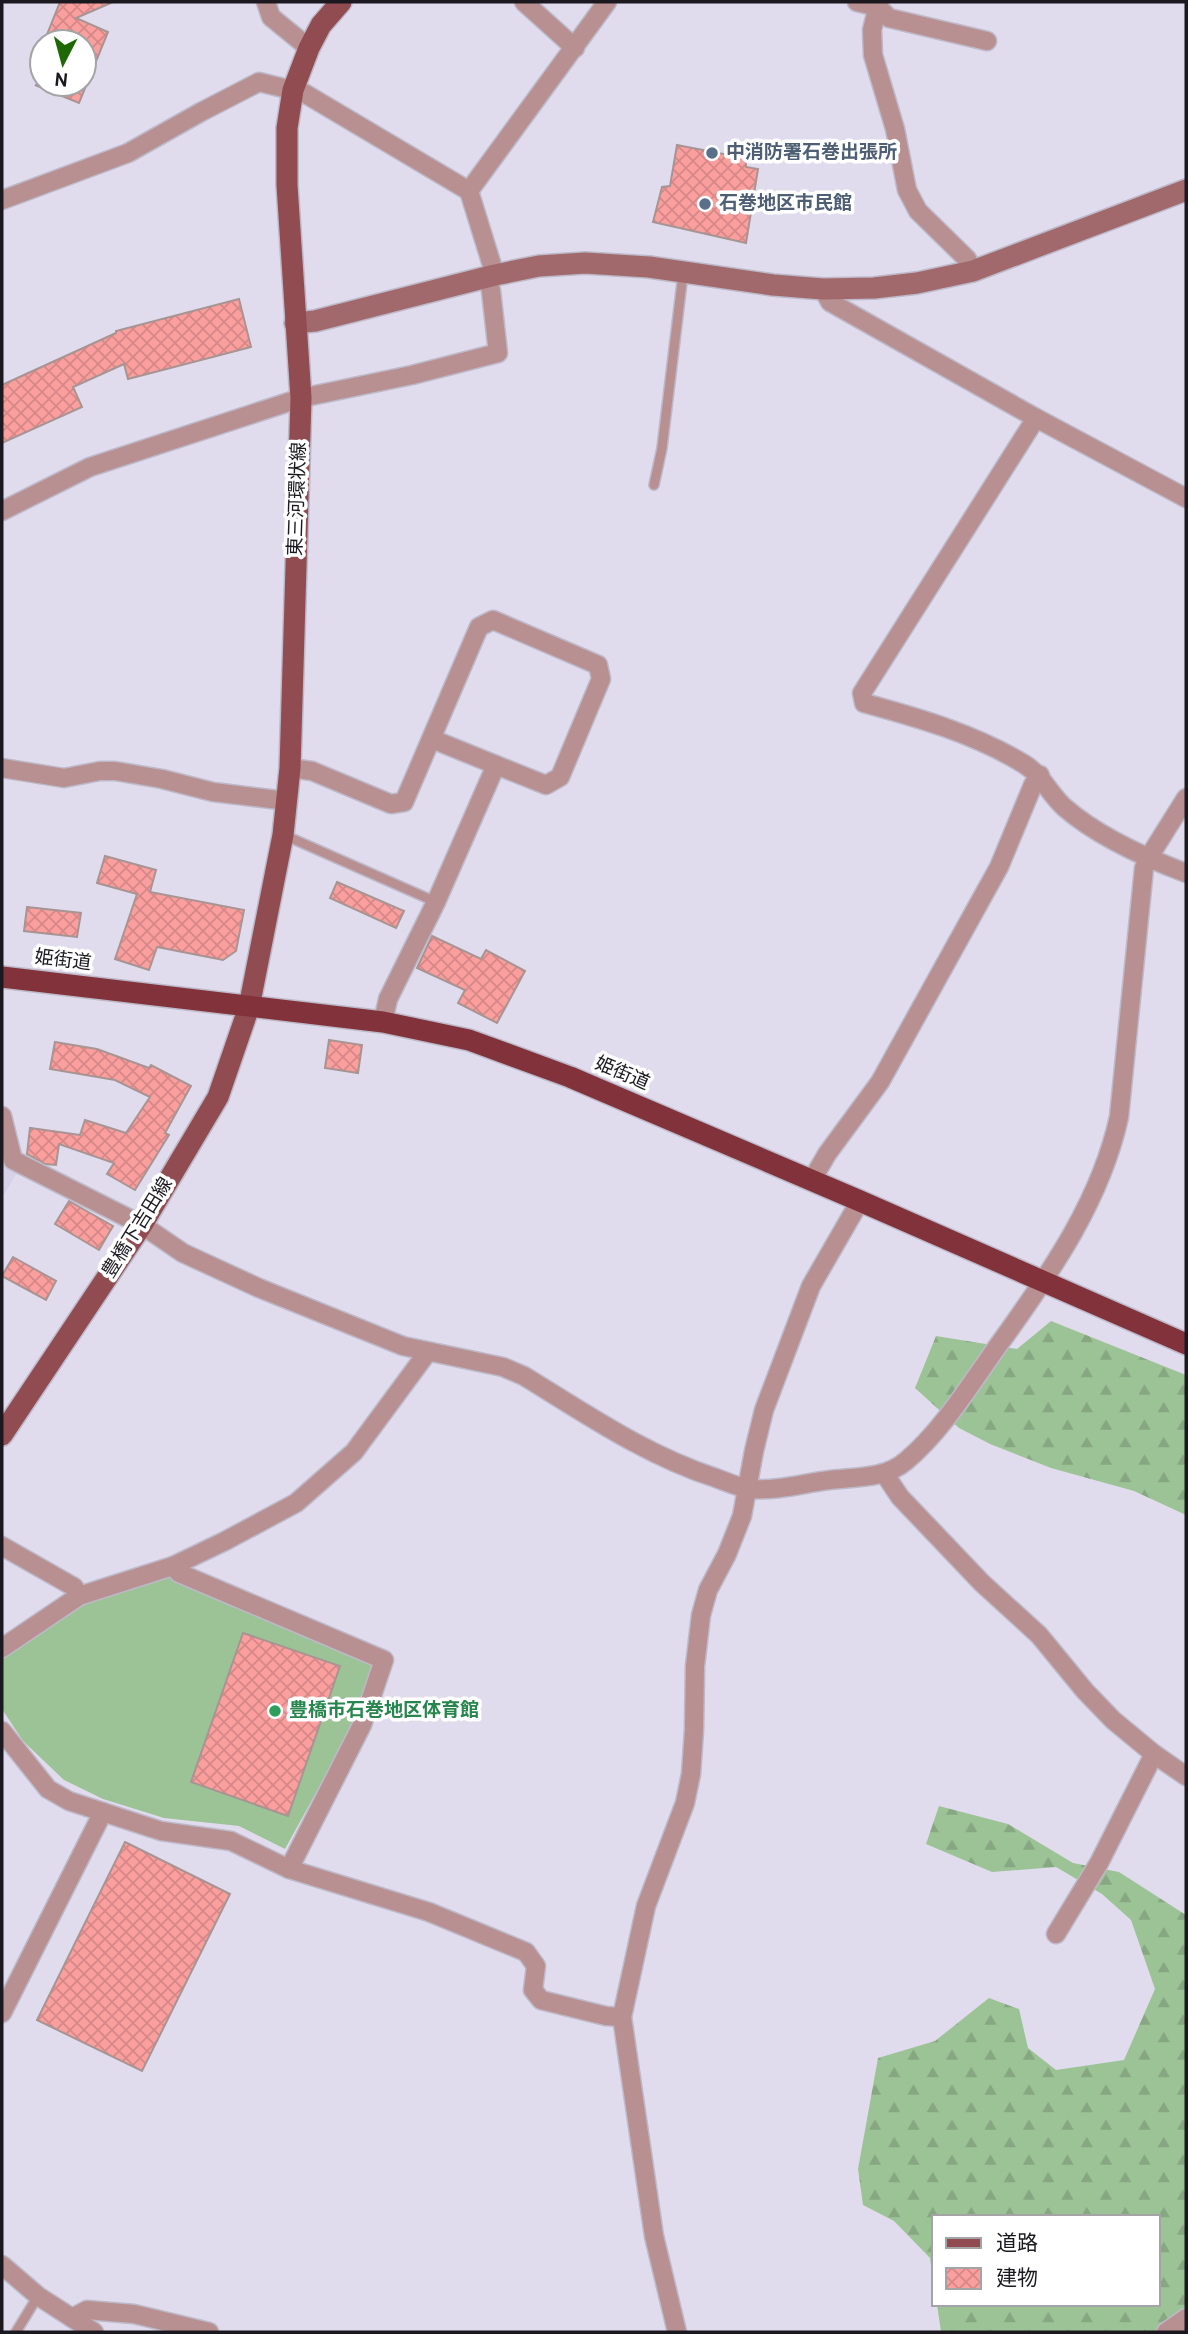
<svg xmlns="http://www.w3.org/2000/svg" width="1188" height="2334" viewBox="0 0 1188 2334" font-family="Overpass,'Noto Sans JP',sans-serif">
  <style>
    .built { fill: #d7d1e9 }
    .forest { fill: url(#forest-firs) }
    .pitch { fill: #9cc396 }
    .building { fill: url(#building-cross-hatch); stroke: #a79493; stroke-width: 2 }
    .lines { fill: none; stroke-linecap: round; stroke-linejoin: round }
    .lane-casing { stroke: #bdb9c8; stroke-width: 12 }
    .street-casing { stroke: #bdb9c8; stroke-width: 21 }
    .secondary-casing { stroke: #bdb9c8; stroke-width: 24 }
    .primary-casing { stroke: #bdb9c8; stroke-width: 24 }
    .highway-casing { stroke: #bdb9c8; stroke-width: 24 }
    .lane { stroke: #b89091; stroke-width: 9 }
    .street { stroke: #b89091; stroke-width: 18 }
    .secondary { stroke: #a2696c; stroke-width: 21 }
    .primary { stroke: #914c52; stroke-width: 21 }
    .highway { stroke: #81323b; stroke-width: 21 }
    .service-dot { fill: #5c6f8a; stroke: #fff; stroke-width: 2.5 }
    .leisure-dot { fill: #2e9e5b; stroke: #fff; stroke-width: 2.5 }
    .labels { text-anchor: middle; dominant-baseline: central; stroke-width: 7; stroke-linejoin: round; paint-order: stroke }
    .service-label { font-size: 19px; font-weight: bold; fill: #4e5e75; stroke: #fff; text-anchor: start }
    .street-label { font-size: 19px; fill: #1b191f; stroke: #fff }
    .leisure-label { font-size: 19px; font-weight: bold; fill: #27864d; stroke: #fff; text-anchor: start }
  </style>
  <defs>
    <pattern id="forest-firs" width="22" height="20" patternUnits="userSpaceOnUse" patternTransform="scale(1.75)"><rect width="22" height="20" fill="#9cc396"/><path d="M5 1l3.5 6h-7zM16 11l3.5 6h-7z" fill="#86a781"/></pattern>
    <pattern id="building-cross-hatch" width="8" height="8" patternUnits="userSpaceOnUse" patternTransform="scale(1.75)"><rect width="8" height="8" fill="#fa9f9e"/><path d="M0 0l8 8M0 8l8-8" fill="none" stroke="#d68888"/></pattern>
  </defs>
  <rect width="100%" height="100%" fill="#e1dced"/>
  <path class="built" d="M 2,1155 L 4,1164 L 18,1171 L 2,1198 Z"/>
  <g class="forest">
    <path d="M 1051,1321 L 1186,1375 L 1186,1515 L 1134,1491 L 1051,1468 L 990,1444 L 959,1428 L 915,1388 L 936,1336 L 1017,1349 Z"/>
    <path d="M 939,1806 L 1008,1824 L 1073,1863 L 1119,1872 L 1186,1915 L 1186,2332 L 941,2332 L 937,2304 L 1158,2304 L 1158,2217 L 934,2217 L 934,2286 L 930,2258 L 894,2221 L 863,2205 L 858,2169 L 878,2058 L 935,2041 L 989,1998 L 1019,2009 L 1028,2048 L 1056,2070 L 1124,2060 L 1155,1989 L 1131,1920 L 1102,1894 L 1056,1867 L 992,1872 L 926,1844 Z"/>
  </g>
  <path class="pitch" d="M 169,1573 L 376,1665 L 355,1722 L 285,1849 L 239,1826 L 164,1818 L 103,1799 L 64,1780 L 23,1741 L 2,1709 L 2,1653 L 86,1598 Z"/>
  <g class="building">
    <path d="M 60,2 L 113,2 L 76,18 L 108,32 L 79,103 L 35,85 L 84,84 L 84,42 L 44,42 Z"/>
    <path d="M 677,145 L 729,155 L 731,145 L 746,149 L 746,167 L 758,169 L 746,243 L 653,222 L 662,187 L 670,186 Z"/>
    <path d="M 239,299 L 251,347 L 128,379 L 124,364 L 73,387 L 82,407 L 2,443 L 2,385 L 116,333 L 116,331 Z"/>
    <path d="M 105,856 L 156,870 L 150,892 L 244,910 L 236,951 L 223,960 L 157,947 L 149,970 L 115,959 L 137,894 L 97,883 Z"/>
    <path d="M 337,882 L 404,911 L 396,928 L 330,898 Z"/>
    <path d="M 27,907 L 81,913 L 77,937 L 24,931 Z"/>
    <path d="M 432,936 L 481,959 L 486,950 L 525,971 L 497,1023 L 458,1003 L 465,990 L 417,968 Z"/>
    <path d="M 329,1040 L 362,1045 L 358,1073 L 325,1068 Z"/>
    <path d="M 55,1042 L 97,1049 L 149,1068 L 151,1065 L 191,1086 L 165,1133 L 169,1135 L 135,1190 L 107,1174 L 114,1163 L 59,1144 L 56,1165 L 45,1164 L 27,1154 L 30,1128 L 80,1135 L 85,1120 L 126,1133 L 150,1097 L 115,1080 L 50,1069 Z"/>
    <path d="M 69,1201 L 113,1226 L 99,1250 L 55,1224 Z"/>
    <path d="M 13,1257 L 56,1281 L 46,1300 L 2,1276 Z"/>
    <path d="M 243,1633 L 340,1666 L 288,1816 L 191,1782 Z"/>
    <path d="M 125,1842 L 230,1894 L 142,2071 L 37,2020 Z"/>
  </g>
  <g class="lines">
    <defs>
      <g id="lane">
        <path d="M 654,485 L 662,448 L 683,274"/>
        <path d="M 284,835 L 436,902"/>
        <path d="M 16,2332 L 38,2296"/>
      </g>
      <g id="street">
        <path d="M 266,2 L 271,17 L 309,48"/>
        <path d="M 524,2 L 575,48"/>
        <path d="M 857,2 L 878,7 L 889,18 L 987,41"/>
        <path d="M 879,2 L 872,30 L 873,55 L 895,129 L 907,190 L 918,211 L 967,259 L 973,271"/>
        <path d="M 469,191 L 607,2"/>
        <path d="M 2,200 L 128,153 L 201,112 L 259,82 L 304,93 L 469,191 L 495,275"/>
        <path d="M 823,289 L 830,302 L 1036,418 L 1186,498"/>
        <path d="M 1036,418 L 862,693 L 864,703 C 919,718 975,734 1024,764 C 1042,775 1049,793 1064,807 C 1096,835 1146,858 1186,873"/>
        <path d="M 2,511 L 90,467 L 301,398 L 412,375 L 498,353 L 491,291 L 488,277"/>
        <path d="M 2,768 L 64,778 L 100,771 L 115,771 L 162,779 L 213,792 L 287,801"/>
        <path d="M 290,768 L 312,771 L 391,804 L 404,802 L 479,627 L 493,620 L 598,665 L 601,679 L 560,777 L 546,785 L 496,765"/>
        <path d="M 383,1022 L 388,999 L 436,902 L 496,765 L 432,739"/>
        <path d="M 2,1116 L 13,1160 L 142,1225 L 183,1253 L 259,1288 L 403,1346 L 503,1367 L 524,1376 C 586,1414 647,1456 716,1478 C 727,1482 740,1488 751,1489 C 778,1491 804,1483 830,1480 C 856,1477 885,1479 906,1461 C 946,1427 974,1378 1005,1336 C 1053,1269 1101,1199 1119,1117 L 1144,868 L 1149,857 L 1186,798"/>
        <path d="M 812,1180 L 827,1154 L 880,1082 L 999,867 L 1033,785 L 1040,775"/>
        <path d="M 888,1473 L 888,1479 L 900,1497 L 982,1583 L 1039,1635 L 1085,1691 L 1113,1720 L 1154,1754 L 1186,1776"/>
        <path d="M 2,1546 L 74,1587 L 79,1596"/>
        <path d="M 173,1566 L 179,1573 L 384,1660 L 362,1725 L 289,1869"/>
        <path d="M 2,1648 L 79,1596 L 173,1566 L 225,1541 L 296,1503 L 354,1452 L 427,1353"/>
        <path d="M 2,1731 L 48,1789 L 69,1801 L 161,1831 L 231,1841 L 289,1869 L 429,1912 L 526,1952 L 536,1966 L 533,1990 L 541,2000 L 606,2016 L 622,2017"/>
        <path d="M 1056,1934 L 1099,1863 L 1154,1754"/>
        <path d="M 2,2013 L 103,1812"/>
        <path d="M 2,2265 L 38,2296 L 94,2332"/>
        <path d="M 72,2318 L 87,2310 L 134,2314 L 209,2332"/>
        <path d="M 677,2332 L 654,2236 L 622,2017 L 646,1906 L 685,1803 L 691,1774 L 694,1730 L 695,1666 L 701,1615 L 708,1590 L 727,1554 L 742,1516 L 754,1451 L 764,1410 L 811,1286 L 860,1201"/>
        <path d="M 1166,2332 L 1186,2318"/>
      </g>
      <path id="secondary" d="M 295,323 L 315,321 L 495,275 L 539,266 L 585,263 L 649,267 L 773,285 L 823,289 L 874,288 L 917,283 L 973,271 L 1186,190"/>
      <path id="primary" d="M 2,1435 L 142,1225 L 218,1097 L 249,1007 L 283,835 L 290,768 L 301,398 L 287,185 L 287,128 L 293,90 L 309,48 L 321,25 L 341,2"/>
      <path id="highway" d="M 2,977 L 383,1022 L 469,1040 L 570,1077 L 860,1201 L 1186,1344"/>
    </defs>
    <use href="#lane" class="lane-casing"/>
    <use href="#street" class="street-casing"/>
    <use href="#secondary" class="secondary-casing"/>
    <use href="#primary" class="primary-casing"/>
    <use href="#highway" class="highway-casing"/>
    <use href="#lane" class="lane"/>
    <use href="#street" class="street"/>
    <use href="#secondary" class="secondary"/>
    <use href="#primary" class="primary"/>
    <use href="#highway" class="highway"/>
  </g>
  <g class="service-dot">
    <circle cx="712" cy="153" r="7"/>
    <circle cx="705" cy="204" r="7"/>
  </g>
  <circle class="leisure-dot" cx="275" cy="1711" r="7"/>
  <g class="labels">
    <g class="service-label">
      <text x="726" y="153">中消防署石巻出張所</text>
      <text x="719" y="204">石巻地区市民館</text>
    </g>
    <g class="street-label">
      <text transform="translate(298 499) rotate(-88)">東三河環状線</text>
      <text transform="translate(63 961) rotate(7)">姫街道</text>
      <text transform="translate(622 1074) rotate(23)">姫街道</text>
      <text transform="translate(138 1228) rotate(-58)">豊橋下吉田線</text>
    </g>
    <g class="leisure-label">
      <text x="289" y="1711">豊橋市石巻地区体育館</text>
    </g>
  </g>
  <rect width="1188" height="2334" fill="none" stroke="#1b191f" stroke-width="7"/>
  <rect x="932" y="2215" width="228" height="91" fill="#ffffff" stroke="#a4a3a5" stroke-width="2"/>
  <rect x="946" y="2238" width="35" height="10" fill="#914c52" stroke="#a4a3a5" stroke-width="2"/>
  <text x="996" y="2250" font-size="21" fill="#1b191f">道路</text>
  <rect x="946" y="2268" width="35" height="21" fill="url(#building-cross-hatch)" stroke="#a4a3a5" stroke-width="2"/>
  <text x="996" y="2285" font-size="21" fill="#1b191f">建物</text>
  <g transform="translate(63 63) rotate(186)"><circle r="33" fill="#ffffff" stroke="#a4a3a5" stroke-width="2"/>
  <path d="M0-5L12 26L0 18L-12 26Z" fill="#1e6905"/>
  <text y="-10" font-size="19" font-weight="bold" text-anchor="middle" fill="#1b191f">N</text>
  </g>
</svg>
